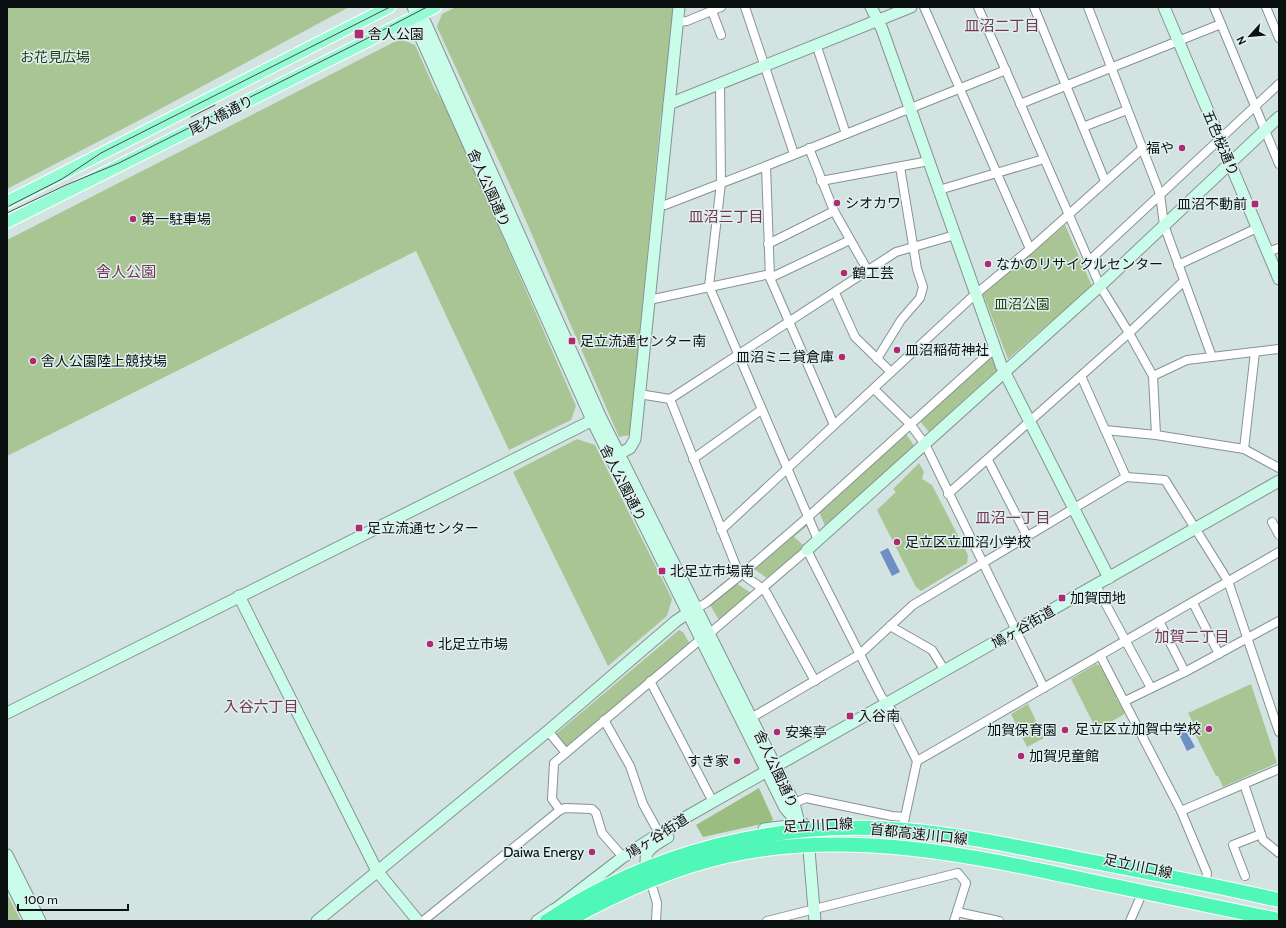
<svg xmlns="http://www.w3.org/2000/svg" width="1286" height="928" viewBox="0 0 1286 928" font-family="Cabin,'Noto Sans JP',sans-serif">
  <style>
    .green { fill: #a9c593 }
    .forest { fill: #9cbd81 }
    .water { fill: #6c8fc4 }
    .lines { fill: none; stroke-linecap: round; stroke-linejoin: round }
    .street-casing { stroke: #859393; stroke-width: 10 }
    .secondary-casing { stroke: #859393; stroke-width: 13 }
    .primary-casing { stroke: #fff; stroke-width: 14 }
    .street { stroke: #fff; stroke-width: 8 }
    .secondary { stroke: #cafde9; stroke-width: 11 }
    .primary { stroke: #96fad4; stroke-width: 12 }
    .tram { stroke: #47504f; stroke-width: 1 }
    .highway-bridge-casing { stroke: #fff; stroke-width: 16; stroke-linecap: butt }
    .highway-bridge { stroke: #50f7b7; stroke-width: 14 }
    .poi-dot { fill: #af2a70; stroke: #e0f0ef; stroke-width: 1.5 }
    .labels { text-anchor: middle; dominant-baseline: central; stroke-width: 3; stroke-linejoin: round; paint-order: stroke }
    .poi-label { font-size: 14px; fill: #0b1110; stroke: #e0f0ef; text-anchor: start }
    .park-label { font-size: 14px; fill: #253b10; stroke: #e0f0ef }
    .street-label { font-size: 14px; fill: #0b1110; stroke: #e0f0ef }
    .neighbourhood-label { font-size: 15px; fill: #773554; stroke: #e0f0ef }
  </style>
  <rect width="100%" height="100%" fill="#d3e3e2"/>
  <g class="green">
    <path d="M 7,7 L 349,7 L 136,122 L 7,189 Z"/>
    <path d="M 456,7 L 675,7 L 663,113 L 661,114 L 630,435 L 619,437 L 517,200 L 437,27 L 442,14 Z"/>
    <path d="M 400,39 L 415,45 L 435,90 L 447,108 L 576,406 L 571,420 L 509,450 L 416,251 L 7,456 L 7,240 Z"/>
    <path d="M 1065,225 L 1092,286 L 1008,359 L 983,294 Z"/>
    <path d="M 991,356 L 997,370 L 929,432 L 919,420 Z"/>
    <path d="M 906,434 L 915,447 L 826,528 L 819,512 Z"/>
    <path d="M 577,439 L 595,445 L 672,599 L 667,616 L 608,666 L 513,472 Z"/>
    <path d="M 919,463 L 924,472 L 922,479 L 932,485 L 968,555 L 967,563 L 921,591 L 916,587 L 877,510 L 896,492 L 893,489 Z"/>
    <path d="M 805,524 L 807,526 L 794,537 L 803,545 L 812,538 L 813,539 L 768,579 L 753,568 Z"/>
    <path d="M 736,583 L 751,593 L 719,620 L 710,605 Z"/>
    <path d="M 679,630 L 683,632 L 690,644 L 569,746 L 566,746 L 556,734 Z"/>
    <path d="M 1096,664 L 1101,666 L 1117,695 L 1116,698 L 1125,712 L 1123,715 L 1100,728 L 1099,735 L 1071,679 Z"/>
    <path d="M 1251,684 L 1277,763 L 1223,787 L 1218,776 L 1216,776 L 1195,734 L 1198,733 L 1188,713 Z"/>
    <path d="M 1028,704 L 1044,738 L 1027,747 L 1011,714 Z"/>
    <path d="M 7,894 L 21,921 L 7,921 Z"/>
  </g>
  <path class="forest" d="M 759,788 L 773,819 L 771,822 L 703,837 L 696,825 Z"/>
  <g class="water">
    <path d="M 888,548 L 900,572 L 892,576 L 880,552 Z"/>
    <path d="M 1182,723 L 1195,747 L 1187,751 L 1175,726 Z"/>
  </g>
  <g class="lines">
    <defs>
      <g id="street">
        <path d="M 745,7 L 794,154"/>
        <path d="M 924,7 L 1030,249"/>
        <path d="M 978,7 L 1100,286 L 1129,333 L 1153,376 L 1156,435"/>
        <path d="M 1034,7 L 1105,181"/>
        <path d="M 1088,7 L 1160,194 L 1164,225 L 1212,357"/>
        <path d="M 1214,7 L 1279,164"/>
        <path d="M 1266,7 L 1279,38"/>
        <path d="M 712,11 L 721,35"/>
        <path d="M 678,22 L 687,21 L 721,7"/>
        <path d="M 816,44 L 846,134"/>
        <path d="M 720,84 L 721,183 L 709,286 L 818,540"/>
        <path d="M 1020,104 L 1221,24"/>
        <path d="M 1083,127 L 1127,110"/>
        <path d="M 809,148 L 834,211 L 868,271"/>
        <path d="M 821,181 L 929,161"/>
        <path d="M 939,190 L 1044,159"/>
        <path d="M 658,205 L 665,205 L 766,166"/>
        <path d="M 768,244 L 834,211"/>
        <path d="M 1267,252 L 1279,248"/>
        <path d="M 1089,261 L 1279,84"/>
        <path d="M 1178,265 L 1257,228"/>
        <path d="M 770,278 L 850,240"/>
        <path d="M 835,293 L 855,337 L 891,372"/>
        <path d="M 649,300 L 770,274"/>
        <path d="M 877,359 L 901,320 L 920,298 L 923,287 L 917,269 L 900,167"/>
        <path d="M 1081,376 L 1126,477 L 1165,480 L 1228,581 L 1279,732"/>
        <path d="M 1153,376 L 1187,360 L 1279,349"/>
        <path d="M 874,389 L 910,424 L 925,444 L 1044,688"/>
        <path d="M 639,394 L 670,399 L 896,252 L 955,235"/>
        <path d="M 670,399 L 736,566 C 744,579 755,581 766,592 L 815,681"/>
        <path d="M 834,425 L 770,278 L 766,166 L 1006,70"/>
        <path d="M 1105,430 L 1156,435 L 1244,449 L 1279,468"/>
        <path d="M 1244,449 L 1255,352"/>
        <path d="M 693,459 L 761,410"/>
        <path d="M 988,460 L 1027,536"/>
        <path d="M 948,494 L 1129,333 L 1184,281"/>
        <path d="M 1272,522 L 1279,535"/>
        <path d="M 721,530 L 971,298 L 1030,249 L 1142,149"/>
        <path d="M 1096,586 L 1151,688"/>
        <path d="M 1193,603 L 1219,654"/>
        <path d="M 697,608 L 706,603 L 742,574 L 808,517 L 995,348"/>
        <path d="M 1159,621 L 1185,672"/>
        <path d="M 890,626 L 932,650 L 945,671"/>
        <path d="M 709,634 L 807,550 L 881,696 L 892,711 L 917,761 L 905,817"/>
        <path d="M 1100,655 L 1181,811 L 1207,873 L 1206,880"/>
        <path d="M 650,681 L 713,802"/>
        <path d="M 1125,701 L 1185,672 L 1279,621"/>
        <path d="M 751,718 L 860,654 L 913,605 L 1126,477"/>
        <path d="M 604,720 L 630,766 L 643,804 L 659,833"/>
        <path d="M 548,731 L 566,753"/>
        <path d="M 917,761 L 1279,552"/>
        <path d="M 1244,784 L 1263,840 L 1279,853"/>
        <path d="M 794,803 L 806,798 L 892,816 L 905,817 L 904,822"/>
        <path d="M 560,810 L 552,799 L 554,763 L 701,639"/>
        <path d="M 1181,811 L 1279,769"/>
        <path d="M 1245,876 L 1233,845 L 1261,834"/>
        <path d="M 652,886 L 657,903 L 656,921"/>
        <path d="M 957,912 L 999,921"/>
        <path d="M 423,921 L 560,810 L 565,808 L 592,809 L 596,813 L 602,833 L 623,857"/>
        <path d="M 767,921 L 958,873 L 966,883 L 954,921"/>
        <path d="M 1130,921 L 1141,896"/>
      </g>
      <g id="secondary">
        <path d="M 413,7 L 417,16 L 416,27 L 592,420 L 785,808 L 797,822"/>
        <path d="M 871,7 L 882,29 L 1001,365 L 1109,578"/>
        <path d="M 1164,7 L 1279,279"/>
        <path d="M 417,16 L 425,22 L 600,416 L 794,803 L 799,824 L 809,850 L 815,921"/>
        <path d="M 669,104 L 911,7"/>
        <path d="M 619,454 L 630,448 L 635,439 L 679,7"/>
        <path d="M 807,550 L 1100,286 L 1279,117"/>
        <path d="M 239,596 L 377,871 L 418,921"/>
        <path d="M 7,713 L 599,417"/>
        <path d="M 764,829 L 804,824"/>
        <path d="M 7,855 L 40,921"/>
        <path d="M 7,875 L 30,921"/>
        <path d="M 649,876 C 641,851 648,849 668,837"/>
        <path d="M 553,911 L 623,857 L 679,821 L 1279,481"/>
        <path d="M 317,921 L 548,731 L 676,621 L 694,609"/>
        <path d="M 537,921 L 553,910"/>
      </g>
      <g id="primary">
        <path d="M 7,202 L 389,7"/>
        <path d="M 7,222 L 435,7"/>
      </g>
    </defs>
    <use href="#street" class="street-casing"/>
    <use href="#secondary" class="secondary-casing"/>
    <use href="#primary" class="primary-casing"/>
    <use href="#street" class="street"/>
    <use href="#secondary" class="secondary"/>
    <use href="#primary" class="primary"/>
    <g class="tram">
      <path d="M 191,117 L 215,105"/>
      <path d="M 9,206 L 62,179 L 101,153 L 390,7"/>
      <path d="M 7,213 L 66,185 L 119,163 L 362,41 L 427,7"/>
    </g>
    <defs>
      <g id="highway-bridge">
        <path d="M 547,921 C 652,851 780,819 905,830 C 962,835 1018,847 1074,858 C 1143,871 1211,885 1279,900"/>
        <path d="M 567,921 C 617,893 669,869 726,856 C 849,828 975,856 1095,882 C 1156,895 1218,907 1279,920"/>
      </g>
    </defs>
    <use href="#highway-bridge" class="highway-bridge-casing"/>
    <use href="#highway-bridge" class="highway-bridge"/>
  </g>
  <g class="poi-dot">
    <rect x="354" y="29" width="10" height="10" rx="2"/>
    <circle cx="1182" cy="148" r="4"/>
    <circle cx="837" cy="203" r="4"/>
    <rect x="1251" y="200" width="8" height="8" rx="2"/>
    <circle cx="133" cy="219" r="4"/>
    <circle cx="988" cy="264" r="4"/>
    <circle cx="844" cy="273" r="4"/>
    <rect x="568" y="337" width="8" height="8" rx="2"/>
    <circle cx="897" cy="350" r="4"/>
    <circle cx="842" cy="357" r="4"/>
    <circle cx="33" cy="361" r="4"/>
    <rect x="355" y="524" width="8" height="8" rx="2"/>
    <circle cx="897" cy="542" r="4"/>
    <rect x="658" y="567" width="8" height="8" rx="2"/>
    <rect x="1058" y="594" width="8" height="8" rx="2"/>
    <circle cx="430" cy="644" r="4"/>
    <rect x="846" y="712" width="8" height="8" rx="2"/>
    <circle cx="1209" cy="729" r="4"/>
    <circle cx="1065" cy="730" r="4"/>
    <circle cx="777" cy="732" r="4"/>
    <circle cx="1021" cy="756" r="4"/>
    <circle cx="737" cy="761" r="4"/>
    <circle cx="592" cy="852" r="4"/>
  </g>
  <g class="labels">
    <g class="poi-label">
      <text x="368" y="34">舎人公園</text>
      <text x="1174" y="148" text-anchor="end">福や</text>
      <text x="845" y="203">シオカワ</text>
      <text x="1247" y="204" text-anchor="end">皿沼不動前</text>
      <text x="141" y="219">第一駐車場</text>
      <text x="996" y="264">なかのリサイクルセンター</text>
      <text x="852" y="273">鶴工芸</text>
      <text x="580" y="341">足立流通センター南</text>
      <text x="905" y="350">皿沼稲荷神社</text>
      <text x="834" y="357" text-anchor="end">皿沼ミニ貸倉庫</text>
      <text x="41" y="361">舎人公園陸上競技場</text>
      <text x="367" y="528">足立流通センター</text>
      <text x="905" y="542">足立区立皿沼小学校</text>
      <text x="670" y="571">北足立市場南</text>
      <text x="1070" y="598">加賀団地</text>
      <text x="438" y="644">北足立市場</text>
      <text x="858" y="716">入谷南</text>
      <text x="1201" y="729" text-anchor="end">足立区立加賀中学校</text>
      <text x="1057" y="730" text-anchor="end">加賀保育園</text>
      <text x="785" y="732">安楽亭</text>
      <text x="1029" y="756">加賀児童館</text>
      <text x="729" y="761" text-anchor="end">すき家</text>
      <text x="584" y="852" text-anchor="end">Daiwa Energy</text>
    </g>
    <g class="park-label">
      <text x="55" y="57">お花見広場</text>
      <text x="1022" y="304">皿沼公園</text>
    </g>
    <g class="street-label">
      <text transform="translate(221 115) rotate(-27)">尾久橋通り</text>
      <text transform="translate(1221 143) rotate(67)">五色桜通り</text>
      <text transform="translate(489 188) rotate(66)">舎人公園通り</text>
      <text transform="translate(623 483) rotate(63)">舎人公園通り</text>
      <text transform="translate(1023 627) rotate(-30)">鳩ヶ谷街道</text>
      <text transform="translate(776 769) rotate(65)">舎人公園通り</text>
      <text transform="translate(818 825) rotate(-3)">足立川口線</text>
      <text transform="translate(919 834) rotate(6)">首都高速川口線</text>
      <text transform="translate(657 836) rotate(-32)">鳩ヶ谷街道</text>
      <text transform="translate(1138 866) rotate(12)">足立川口線</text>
    </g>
    <g class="neighbourhood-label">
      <text x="1002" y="26">皿沼二丁目</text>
      <text x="726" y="217">皿沼三丁目</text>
      <text x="126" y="272">舎人公園</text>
      <text x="1013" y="518">皿沼一丁目</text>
      <text x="1192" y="637">加賀二丁目</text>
      <text x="261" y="707">入谷六丁目</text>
    </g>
  </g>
  <rect width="1286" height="928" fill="none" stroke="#0b1110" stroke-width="16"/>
  <g transform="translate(1250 36) rotate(243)" stroke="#e0f0ef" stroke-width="3" paint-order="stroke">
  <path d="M0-3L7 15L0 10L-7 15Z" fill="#0b1110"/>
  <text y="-6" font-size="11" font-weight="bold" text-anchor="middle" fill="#0b1110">N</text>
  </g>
  <path d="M18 904v6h110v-6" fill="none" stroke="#0b1110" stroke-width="2"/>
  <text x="24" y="904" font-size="12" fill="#0b1110" stroke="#e0f0ef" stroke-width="3" paint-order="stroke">100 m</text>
</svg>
